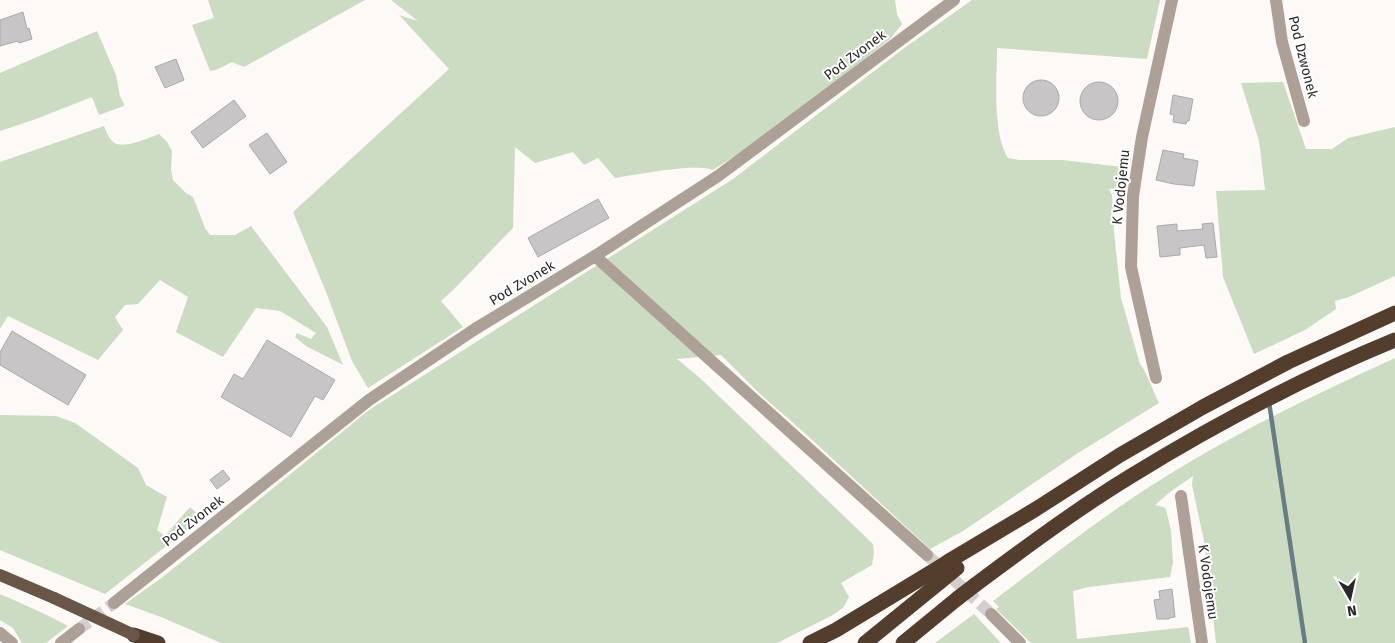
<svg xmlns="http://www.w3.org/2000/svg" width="1395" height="643" viewBox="0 0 1395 643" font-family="'Fira Sans',sans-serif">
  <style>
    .green { fill: #ccdcc3 }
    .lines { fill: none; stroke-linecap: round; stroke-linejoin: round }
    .stream { stroke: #667d86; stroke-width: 4.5 }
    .building { fill: #c8c5c7; stroke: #aba8aa }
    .street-tunnel { stroke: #d2cfce; stroke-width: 12; stroke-dasharray: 12 6; stroke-linecap: butt }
    .street { stroke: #aca097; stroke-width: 12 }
    .primary { stroke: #6a5648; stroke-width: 12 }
    .highway { stroke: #533d2d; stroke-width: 15 }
    .primary-bridge { stroke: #6a5648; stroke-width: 12 }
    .highway-bridge { stroke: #533d2d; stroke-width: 15 }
    .labels { text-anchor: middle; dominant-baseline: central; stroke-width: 4; stroke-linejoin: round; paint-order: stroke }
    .street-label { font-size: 14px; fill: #2a2828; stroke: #fff }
  </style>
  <rect width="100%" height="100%" fill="#fcf9f7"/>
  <g class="green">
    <path d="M 208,0 L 365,0 L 244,67 L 232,62 L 216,70 L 210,71 L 192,25 L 214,18 Z"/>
    <path d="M 391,0 L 895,0 L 897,14 L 902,24 L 890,39 L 783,125 L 713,170 C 693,163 637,175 615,178 L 598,158 L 584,165 L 573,152 L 535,163 L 515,147 L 513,228 L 455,288 L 441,301 L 463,327 L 368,388 L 352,361 L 326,292 L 293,212 L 449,69 L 399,15 L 418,21 Z"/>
    <path d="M 972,0 L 1160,0 L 1147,59 L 997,48 C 997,79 992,132 1008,158 L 1019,160 L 1062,160 L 1123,167 L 1121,188 L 1109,189 L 1112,195 L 1114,232 L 1121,298 L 1140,364 C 1149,376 1152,390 1159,403 L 1078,453 L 963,531 L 930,549 L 808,436 L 761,395 L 721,355 L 677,359 L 700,378 L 873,544 L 874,553 L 872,565 L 841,583 L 849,597 L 843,608 L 831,616 L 777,643 L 221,643 L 161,617 L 125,604 L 160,579 L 218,533 L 369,410 L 733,179 L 903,49 Z"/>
    <path d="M 97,31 L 116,75 L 120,96 L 124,104 L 124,106 L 99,115 L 92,97 L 36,119 L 0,131 L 0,73 Z"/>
    <path d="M 1283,82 L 1306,149 L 1332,149 L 1348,138 L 1395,127 L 1395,276 L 1349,297 L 1335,301 L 1336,309 L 1305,330 L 1254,354 L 1223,277 L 1216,191 L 1265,190 L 1259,141 L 1241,83 Z"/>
    <path d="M 104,126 C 106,131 108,137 112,141 C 121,151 148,138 159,134 L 167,142 L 172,151 L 171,169 L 173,180 L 186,193 L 193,197 L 205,228 L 210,235 L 235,235 L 251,226 L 327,327 L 343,365 L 306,346 L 295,337 L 297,333 L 311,339 L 316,333 L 280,311 L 256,308 L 223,357 L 176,332 L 188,297 L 160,280 L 138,304 L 125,305 L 115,317 L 123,330 L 98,360 L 8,316 L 0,329 L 0,162 Z"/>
    <path d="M 1395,358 L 1395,643 L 1216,643 L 1204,541 L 1192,485 L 1193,476 L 1170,492 L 1155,505 L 1163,507 L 1166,509 L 1171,531 L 1173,563 L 1170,577 L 1089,587 L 1073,591 L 1077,639 L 1188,627 L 1191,643 L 1031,643 L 996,609 L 999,607 L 993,601 C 1033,571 1073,539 1115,510 C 1202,449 1298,402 1395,358 Z"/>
    <path d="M 0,415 L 56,416 L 75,423 L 138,468 L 146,485 L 167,497 L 157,530 L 165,536 L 190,507 L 202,518 L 105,594 L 0,550 Z"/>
    <path d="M 0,594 C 23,604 46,614 68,626 L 46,643 L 22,643 L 13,628 L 0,620 Z"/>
    <path d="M 974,614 L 1001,643 L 935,643 Z"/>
  </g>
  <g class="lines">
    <path class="stream" d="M 1269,402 L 1305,643"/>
  </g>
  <g class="building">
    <path d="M 23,12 L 27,29 L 29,28 L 32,39 L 19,43 L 18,41 L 0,46 L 0,20 Z"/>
    <path d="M 176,59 L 184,80 L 165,88 L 155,67 Z"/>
    <circle cx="1041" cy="98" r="18"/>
    <circle cx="1099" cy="101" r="19"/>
    <path d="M 1173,95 L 1193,99 L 1189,121 L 1187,121 L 1186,124 L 1173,122 L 1174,115 L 1170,114 Z"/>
    <path d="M 234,100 L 246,116 L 203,148 L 191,132 Z"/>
    <path d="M 267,133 L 287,162 L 270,174 L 249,145 Z"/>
    <path d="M 1163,150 L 1184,154 L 1183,158 L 1198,161 L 1194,186 L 1174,184 L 1156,180 Z"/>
    <path d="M 598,199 L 609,218 L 538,257 L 528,238 Z"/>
    <path d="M 1213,223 L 1217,257 L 1206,258 L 1204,245 L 1180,248 L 1180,255 L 1160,257 L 1157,226 L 1177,224 L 1177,231 L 1203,229 L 1202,224 Z"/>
    <path d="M 12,331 L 86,375 L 68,405 L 0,365 L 0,352 Z"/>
    <path d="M 267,340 L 335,380 L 323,400 L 315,396 L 291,437 L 221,397 L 234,374 L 243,379 Z"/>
    <path d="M 223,470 L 230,479 L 217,489 L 210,480 Z"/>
    <path d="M 1172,589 L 1175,617 L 1169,618 L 1169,619 L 1157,619 L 1154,600 L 1160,599 L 1159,591 Z"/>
  </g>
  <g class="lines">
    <g class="street-tunnel">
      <path d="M 927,555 L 991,614"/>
      <path d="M 79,629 L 114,603"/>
    </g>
    <g class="street">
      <path d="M 1276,0 L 1282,42 L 1304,121"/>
      <path d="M 595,256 L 927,555"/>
      <path d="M 1156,378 L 1131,267 L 1133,196 L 1142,137 L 1172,0"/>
      <path d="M 1181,496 L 1202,643"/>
      <path d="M 114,603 L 369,400 L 475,329 L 595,256 L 718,176 L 954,0"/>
      <path d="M 991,614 L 1020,643"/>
      <path d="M 0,633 L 12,643"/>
      <path d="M 61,643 L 79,629"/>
    </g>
    <path class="primary" d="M 0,575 L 54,598"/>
    <g class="highway">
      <path d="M 949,561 L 1036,509 L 1120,455 L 1203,407 L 1288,362 L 1395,313"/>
      <path d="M 975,585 C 1026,547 1077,509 1131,476 C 1214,425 1305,377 1395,340"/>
      <path d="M 134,635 L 158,643"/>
      <path d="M 810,643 L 836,630 L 930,573"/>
      <path d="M 865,643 L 940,582"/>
      <path d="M 903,643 L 958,598"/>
    </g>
    <path class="primary-bridge" d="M 54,598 L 134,635"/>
    <g class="highway-bridge">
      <path d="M 930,573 L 949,561"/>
      <path d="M 940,582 L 957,568"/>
      <path d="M 958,598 L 975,585"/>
    </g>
  </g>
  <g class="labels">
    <g class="street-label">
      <text transform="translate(855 55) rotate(-37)">Pod Zvonek</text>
      <text transform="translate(1303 57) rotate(76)">Pod Dzwonek</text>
      <text transform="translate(1121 187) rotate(-84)">K Vodojemu</text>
      <text transform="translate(522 283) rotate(-31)">Pod Zvonek</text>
      <text transform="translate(193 521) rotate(-38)">Pod Zvonek</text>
      <text transform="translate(1208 582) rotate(82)">K Vodojemu</text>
    </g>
  </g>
  <g transform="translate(1350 598) rotate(171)" stroke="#ffffff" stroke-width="4" paint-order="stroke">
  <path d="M0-4L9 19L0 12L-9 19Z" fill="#2a2828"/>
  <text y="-8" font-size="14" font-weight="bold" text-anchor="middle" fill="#2a2828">N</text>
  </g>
</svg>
